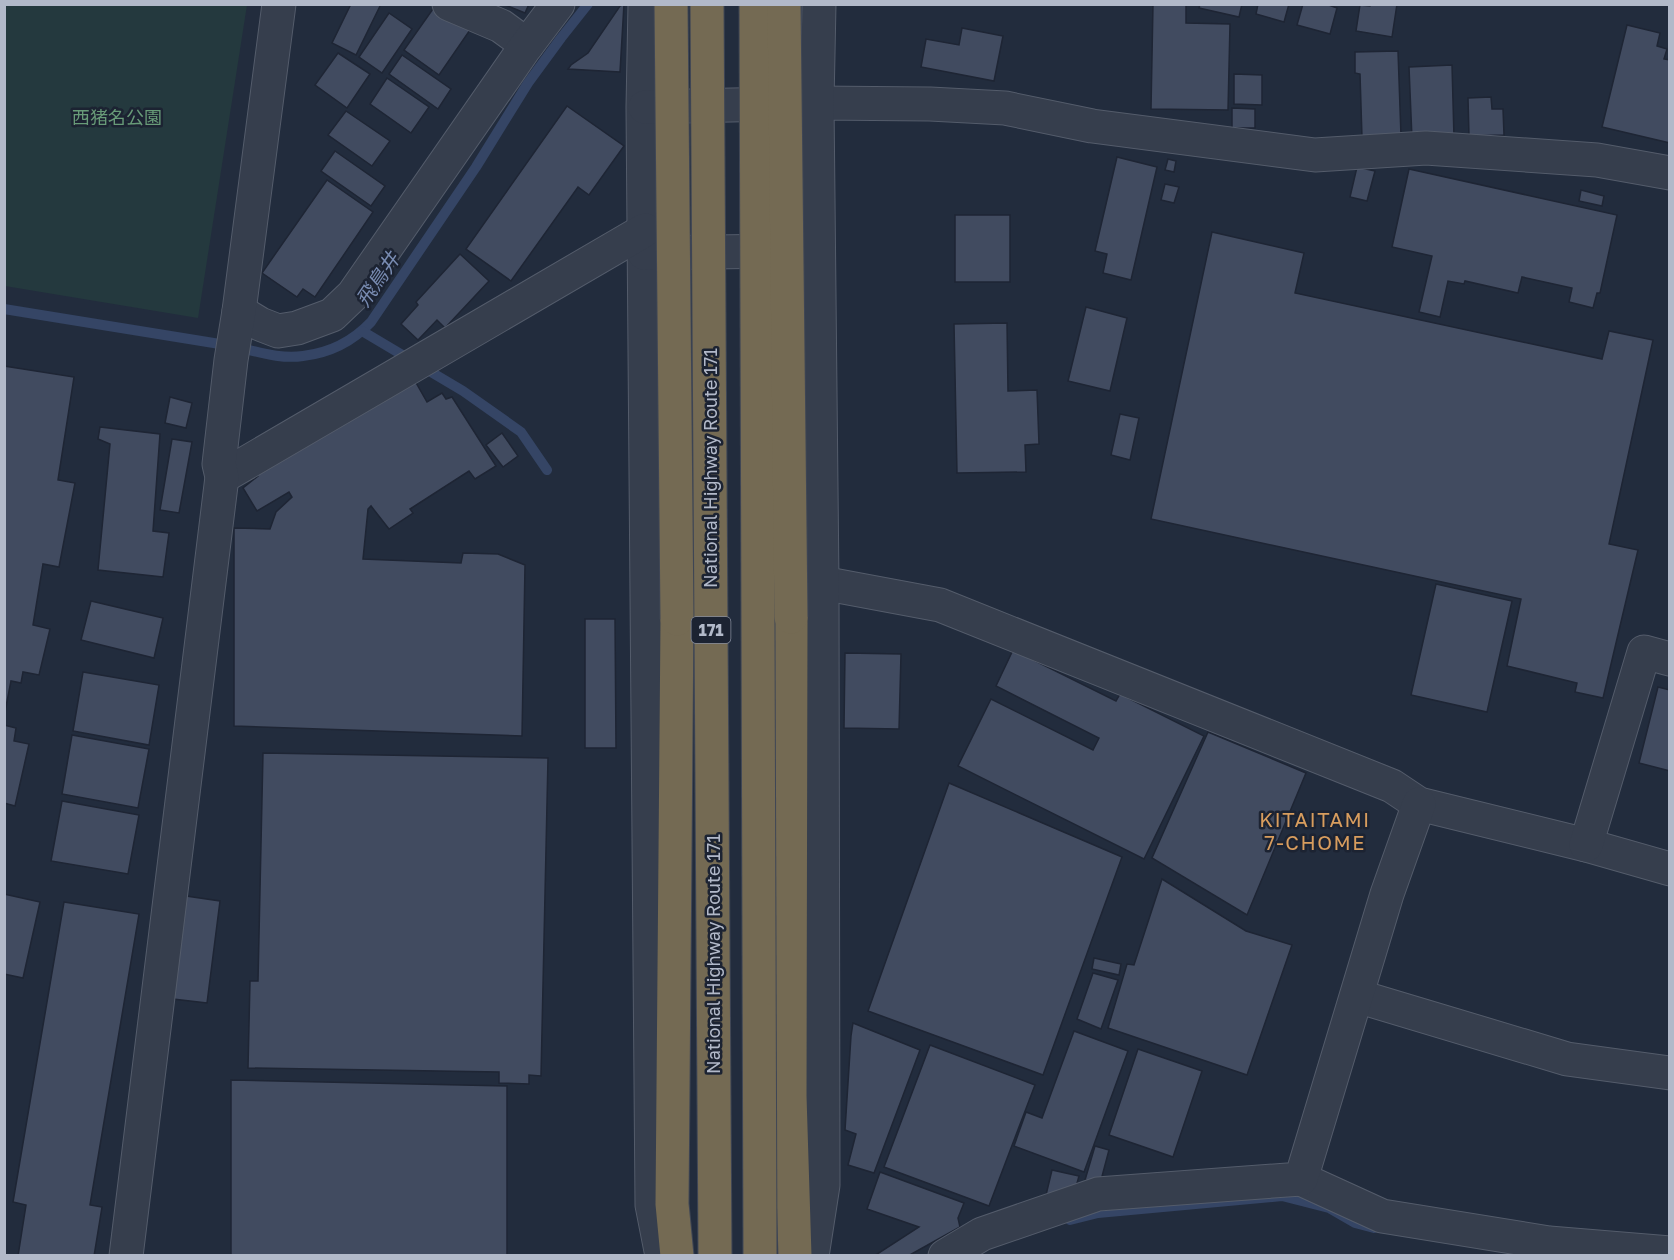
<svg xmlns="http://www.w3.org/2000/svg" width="1674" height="1260" viewBox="0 0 1674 1260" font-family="'Golos Text','Noto Sans JP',sans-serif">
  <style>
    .green { fill: #24393e }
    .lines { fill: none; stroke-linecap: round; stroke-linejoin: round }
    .stream { stroke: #354565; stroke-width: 10 }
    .building { fill: #414b60; stroke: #1e2534; stroke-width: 1.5 }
    .minor-casing { stroke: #545c6b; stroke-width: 35 }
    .highway-casing { stroke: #3f4655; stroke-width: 35 }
    .minor { stroke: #363e4d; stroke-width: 33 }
    .highway { stroke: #746a53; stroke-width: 33 }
    .highway-bridge-casing { stroke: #3f4655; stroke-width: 35; stroke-linecap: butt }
    .highway-bridge { stroke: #746a53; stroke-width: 33 }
    .labels { text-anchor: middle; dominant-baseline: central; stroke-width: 5; stroke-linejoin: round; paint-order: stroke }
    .shield { fill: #1c2332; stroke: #858c9c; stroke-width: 1.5 }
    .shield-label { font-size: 16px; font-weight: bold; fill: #b2b9c9 }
    .park-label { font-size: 18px; fill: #689b78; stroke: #1c2332 }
    .street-label { font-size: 18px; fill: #b2b9c9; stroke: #1c2332 }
    .water-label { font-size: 20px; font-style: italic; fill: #798cb2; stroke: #1c2332 }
    .neighbourhood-label { font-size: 20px; letter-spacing: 1.5px; fill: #d89d5e; stroke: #1c2332 }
  </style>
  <rect width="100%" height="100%" fill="#222c3d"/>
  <path class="green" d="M 4,5 L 247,5 L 198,318 L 5,286 Z"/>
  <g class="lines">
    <g class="stream">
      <path d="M 4,309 C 78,321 152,333 226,345 C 251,349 277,360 303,356 C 329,353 353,341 371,322 L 476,167 L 528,83 L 561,38 L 588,4"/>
      <path d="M 362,331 L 463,391 L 521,432 L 547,470"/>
      <path d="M 1070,1220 L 1098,1213 L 1282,1196 L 1329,1208 L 1355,1223 L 1374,1228"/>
    </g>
  </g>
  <g class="building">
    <path d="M 351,4 L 381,4 L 356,55 L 332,43 Z"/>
    <path d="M 503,4 L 529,4 L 525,13 Z"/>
    <path d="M 624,4 L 620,72 L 568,69 L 571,65 L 588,53 L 620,6 Z"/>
    <path d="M 1153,4 L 1186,4 L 1186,23 L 1230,24 L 1228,110 L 1151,109 Z"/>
    <path d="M 1200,4 L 1242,4 L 1239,17 L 1199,8 Z"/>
    <path d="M 1258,4 L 1289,4 L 1284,22 L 1256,14 Z"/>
    <path d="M 1303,4 L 1326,4 L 1337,8 L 1330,34 L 1297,25 Z"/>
    <path d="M 1371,4 L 1397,4 L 1392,37 L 1356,31 L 1360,5 L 1370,6 Z"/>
    <path d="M 435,6 L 470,30 L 439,75 L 404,50 Z"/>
    <path d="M 389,13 L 412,29 L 382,73 L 359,57 Z"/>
    <path d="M 1627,25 L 1660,33 L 1657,46 L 1667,49 L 1664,59 L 1670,60 L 1670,143 L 1602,127 Z"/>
    <path d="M 962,28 L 1003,36 L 994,81 L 921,67 L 926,39 L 959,45 Z"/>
    <path d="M 1398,51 L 1401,136 L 1362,138 L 1360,74 L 1355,73 L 1355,52 Z"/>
    <path d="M 338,53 L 370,74 L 347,108 L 315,85 Z"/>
    <path d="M 402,55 L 451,89 L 438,109 L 389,74 Z"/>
    <path d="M 1452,65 L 1454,138 L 1412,139 L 1409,67 Z"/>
    <path d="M 1234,74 L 1262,75 L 1262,105 L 1234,104 Z"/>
    <path d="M 387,78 L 429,107 L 411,133 L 370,104 Z"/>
    <path d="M 1491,97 L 1492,109 L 1503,109 L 1504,135 L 1469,136 L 1468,98 Z"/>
    <path d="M 567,106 L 624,146 L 589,195 L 578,187 L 511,281 L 466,249 Z"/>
    <path d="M 1232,108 L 1255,109 L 1255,128 L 1232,128 Z"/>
    <path d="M 346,111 L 390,141 L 372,166 L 328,135 Z"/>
    <path d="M 335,151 L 385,186 L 371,206 L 321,171 Z"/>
    <path d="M 1117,157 L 1157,167 L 1131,280 L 1103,273 L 1107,254 L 1095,251 Z"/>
    <path d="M 1168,159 L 1176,161 L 1174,172 L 1165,170 Z"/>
    <path d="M 1357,167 L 1375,171 L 1367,201 L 1350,197 Z"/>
    <path d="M 1409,169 L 1617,215 L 1600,293 L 1597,293 L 1593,308 L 1569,302 L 1572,288 L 1522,277 L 1518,293 L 1465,281 L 1464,284 L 1448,281 L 1440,317 L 1419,312 L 1432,256 L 1392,247 Z"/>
    <path d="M 327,180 L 373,212 L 315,297 L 303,289 L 297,297 L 262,273 Z"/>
    <path d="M 1165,184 L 1179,187 L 1174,203 L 1161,200 Z"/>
    <path d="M 1581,190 L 1604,196 L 1602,206 L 1579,201 Z"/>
    <rect x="955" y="215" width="55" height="67"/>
    <path d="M 1212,232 L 1304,253 L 1295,293 L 1602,359 L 1609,331 L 1653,340 L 1609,544 L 1638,550 L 1603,698 L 1575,692 L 1577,683 L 1507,666 L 1521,599 L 1151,519 Z"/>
    <path d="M 460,254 L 489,281 L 445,328 L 437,320 L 418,340 L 401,324 L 418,305 L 416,302 Z"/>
    <path d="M 1086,307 L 1127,318 L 1110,391 L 1068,381 Z"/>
    <path d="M 1007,323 L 1008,391 L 1037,390 L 1039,444 L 1025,445 L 1026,472 L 957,473 L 954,324 Z"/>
    <path d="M 4,366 L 74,377 L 58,480 L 75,483 L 59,567 L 43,564 L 33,625 L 50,629 L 39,675 L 23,672 L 21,683 L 11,681 L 4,717 Z"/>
    <path d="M 411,374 L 427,402 L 442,393 L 446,399 L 452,397 L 496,466 L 475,479 L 469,471 L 410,509 L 413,513 L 389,529 L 371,506 L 368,509 L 363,559 L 461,563 L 463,553 L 498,554 L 525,565 L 522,736 L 234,726 L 234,528 L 270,529 L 276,512 L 292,497 L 289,492 L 257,511 L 243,488 L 258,476 L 256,470 Z"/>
    <path d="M 170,397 L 192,403 L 186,428 L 165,423 Z"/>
    <path d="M 1120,414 L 1139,418 L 1130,460 L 1111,455 Z"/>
    <path d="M 100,427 L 160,434 L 153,531 L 169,533 L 163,577 L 98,570 L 110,444 L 98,439 Z"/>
    <path d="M 502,433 L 518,456 L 503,467 L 486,445 Z"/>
    <path d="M 172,439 L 192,442 L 179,513 L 160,510 Z"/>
    <path d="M 1436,584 L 1512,601 L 1487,712 L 1411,695 Z"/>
    <path d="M 91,601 L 163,618 L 154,658 L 81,640 Z"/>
    <path d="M 585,619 L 615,619 L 616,748 L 585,748 Z"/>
    <path d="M 1013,650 L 1116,701 L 1120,694 L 1204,736 L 1144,859 L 958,766 L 991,699 L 1093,750 L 1099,738 L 996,686 Z"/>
    <path d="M 845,653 L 901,654 L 899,729 L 844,728 Z"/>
    <path d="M 83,672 L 159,685 L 149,745 L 73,731 Z"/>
    <path d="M 1658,687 L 1670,690 L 1670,771 L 1639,763 Z"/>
    <path d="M 4,725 L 16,728 L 14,741 L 29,744 L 15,806 L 4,803 Z"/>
    <path d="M 1208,732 L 1306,773 L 1247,915 L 1152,858 Z"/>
    <path d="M 72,735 L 149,749 L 138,808 L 62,794 Z"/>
    <path d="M 263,753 L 548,758 L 541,1076 L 529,1075 L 529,1084 L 499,1083 L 499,1072 L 248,1068 L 250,981 L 258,981 Z"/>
    <path d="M 949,783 L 1122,857 L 1043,1075 L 868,1011 Z"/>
    <path d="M 62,801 L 139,815 L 128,874 L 51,861 Z"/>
    <path d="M 1162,879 L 1246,931 L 1292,945 L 1247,1075 L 1108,1028 L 1127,964 L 1134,965 Z"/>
    <path d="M 4,894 L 40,902 L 23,978 L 4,974 Z"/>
    <path d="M 186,896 L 220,901 L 207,1003 L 173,999 Z"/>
    <path d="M 64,902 L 139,914 L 90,1205 L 102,1207 L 94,1256 L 18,1256 L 26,1205 L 13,1202 Z"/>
    <path d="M 1094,958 L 1121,964 L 1119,975 L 1092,969 Z"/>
    <path d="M 1093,973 L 1118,980 L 1101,1029 L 1077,1019 Z"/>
    <path d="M 853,1023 L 920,1050 L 874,1173 L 848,1165 L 856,1134 L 845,1130 L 851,1036 Z"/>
    <path d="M 1074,1031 L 1128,1051 L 1084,1172 L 1014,1146 L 1026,1112 L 1042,1118 Z"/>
    <path d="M 930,1045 L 1035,1085 L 989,1206 L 884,1167 Z"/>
    <path d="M 1138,1049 L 1202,1071 L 1173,1157 L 1109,1135 Z"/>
    <path d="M 231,1080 L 507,1086 L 507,1256 L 231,1256 Z"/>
    <path d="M 1095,1146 L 1109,1150 L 1100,1184 L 1085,1180 Z"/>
    <path d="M 1052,1170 L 1079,1176 L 1076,1187 L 1046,1195 Z"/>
    <path d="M 880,1172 L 964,1203 L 958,1218 L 960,1227 L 908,1256 L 874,1256 L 919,1227 L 867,1209 Z"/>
  </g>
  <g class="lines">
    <defs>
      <g id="minor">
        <path d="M 449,4 L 501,26 L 527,45"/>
        <path d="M 645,4 L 643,107 L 652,1205 L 662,1256"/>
        <path d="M 645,107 L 817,103 L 930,104 L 1005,108 L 1092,126 L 1315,155 L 1426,148 L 1597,160 L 1670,173"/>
        <path d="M 644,253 L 784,251"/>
        <path d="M 239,311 L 260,324 L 278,331 L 297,328 L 332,315 L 353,295 L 524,49 L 558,4"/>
        <path d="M 222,477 L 645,230"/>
        <path d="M 822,583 L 940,605 L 1392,786 L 1419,804 L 1586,845 L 1670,869"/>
        <path d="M 1586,845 L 1644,652 L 1670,659"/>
        <path d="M 1357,996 L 1567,1059 L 1670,1073"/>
        <path d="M 1301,1179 L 1382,1216 L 1549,1243 L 1670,1253"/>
        <path d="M 126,1256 L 222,477 L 219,464 L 231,360 L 239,311 L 279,4"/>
        <path d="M 812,1256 L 823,1185 L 822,583 L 817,103 L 819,4"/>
        <path d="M 945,1256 L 982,1234 L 1098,1194 L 1301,1179 L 1387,894 L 1419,804"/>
      </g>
      <g id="highway">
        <path d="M 791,617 L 790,1096 L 795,1256"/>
        <path d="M 677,1256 L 672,1204 L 677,619"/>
      </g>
    </defs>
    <use href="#minor" class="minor-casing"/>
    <use href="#highway" class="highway-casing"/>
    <use href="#minor" class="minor"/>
    <use href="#highway" class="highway"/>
    <defs>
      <g id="highway-bridge">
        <path d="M 671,4 L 677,619"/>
        <path d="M 707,4 L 715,1256"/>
        <path d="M 756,4 L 760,1256"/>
        <path d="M 784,4 L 791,617"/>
      </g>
    </defs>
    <use href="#highway-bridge" class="highway-bridge-casing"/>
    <use href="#highway-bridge" class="highway-bridge"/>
  </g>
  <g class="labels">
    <rect class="shield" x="691.5" y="617" width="39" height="26" rx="4.5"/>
    <g class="shield-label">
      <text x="711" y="630">171</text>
    </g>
    <g class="park-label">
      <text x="117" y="117">西猪名公園</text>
    </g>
    <g class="street-label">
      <text transform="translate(710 468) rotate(-90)">National Highway Route 171</text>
      <text transform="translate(713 954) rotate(-90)">National Highway Route 171</text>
    </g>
    <g class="water-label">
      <text transform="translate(377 279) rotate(-56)">飛鳥井</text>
    </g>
    <g class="neighbourhood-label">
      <text x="1315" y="819">KITAITAMI<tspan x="1315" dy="23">7-CHOME</tspan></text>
    </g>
  </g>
  <rect width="1674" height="1260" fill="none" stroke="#b2b9c9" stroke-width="12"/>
</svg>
